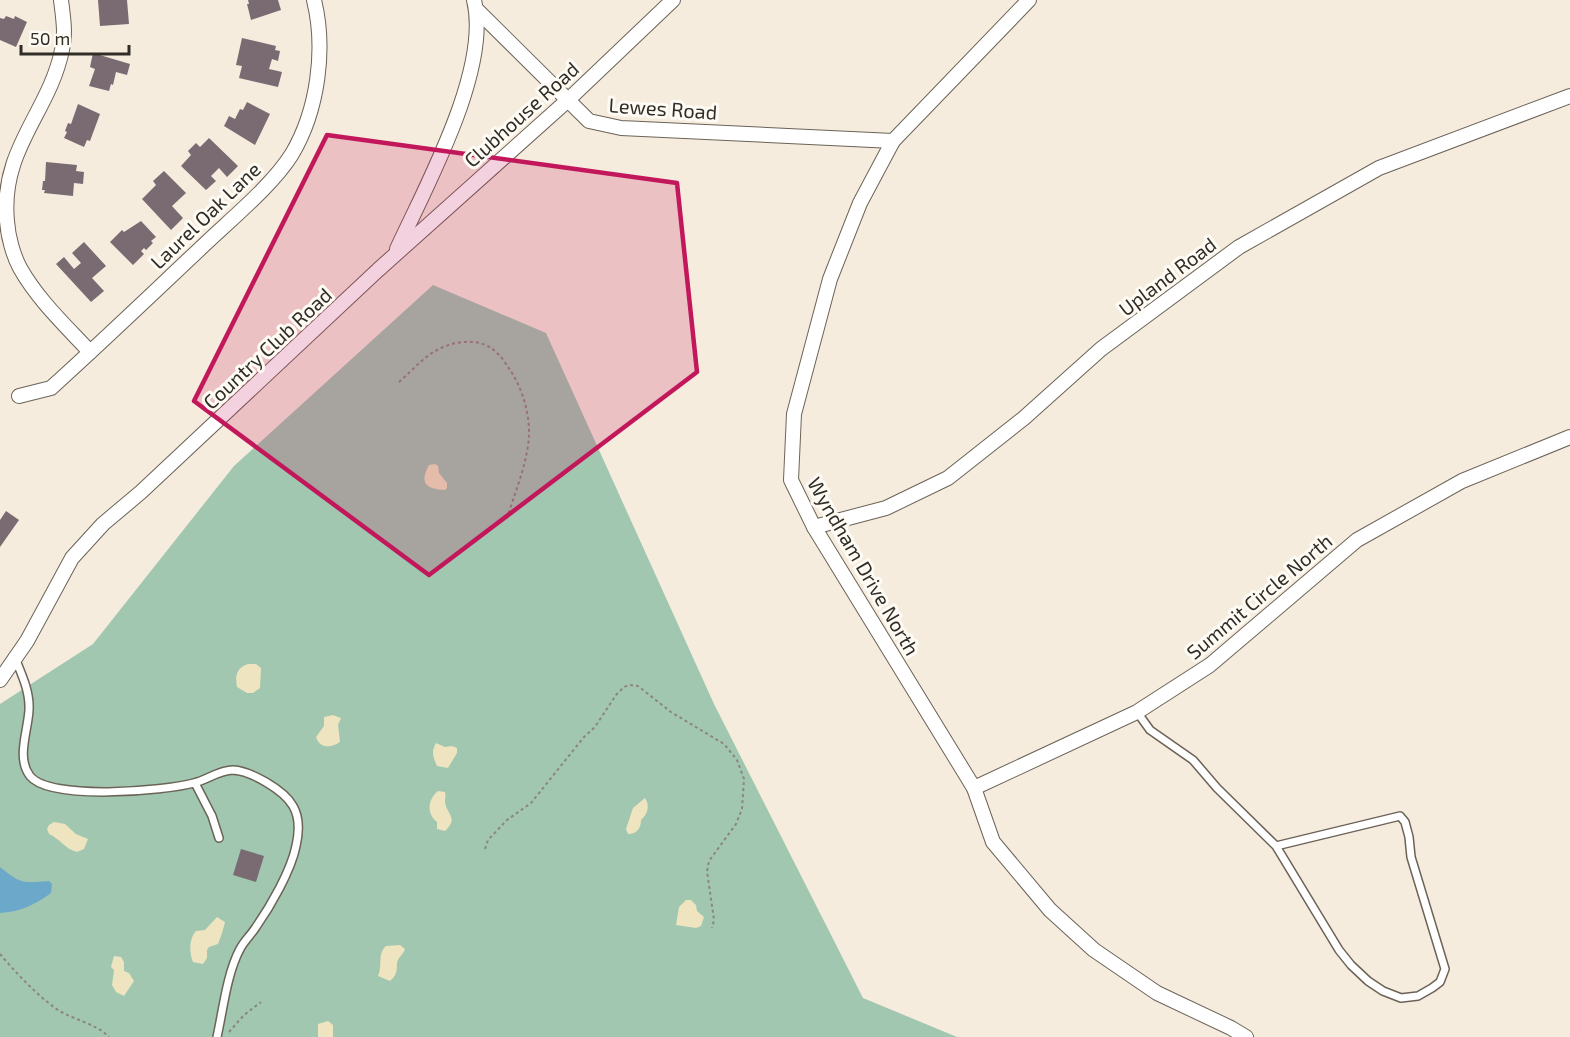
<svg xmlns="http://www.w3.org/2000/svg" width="1570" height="1037" viewBox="0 0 1570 1037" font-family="'Exo 2',sans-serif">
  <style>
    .green { fill: #a1c7b1 }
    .sand { fill: #eee4bf }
    .water { fill: #6ca8c9 }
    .building { fill: #7a6b72 }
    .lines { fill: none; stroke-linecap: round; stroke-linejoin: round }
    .lane-casing { stroke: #6b6357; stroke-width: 10 }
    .street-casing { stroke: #6b6357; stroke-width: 16 }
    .path { stroke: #8c867d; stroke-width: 2; stroke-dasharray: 3 3; stroke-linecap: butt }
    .lane { stroke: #fff; stroke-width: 7 }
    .street { stroke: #fff; stroke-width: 14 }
    .marked { fill: #c2185b; fill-opacity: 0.2; stroke: #c2185b; stroke-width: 4.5; stroke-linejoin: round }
    .labels { text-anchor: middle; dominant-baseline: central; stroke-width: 6; stroke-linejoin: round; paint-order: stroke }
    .street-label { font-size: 20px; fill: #302d27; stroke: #fefaf4 }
  </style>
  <rect width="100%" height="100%" fill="#f5ecde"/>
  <path class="green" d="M 433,285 L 546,333 L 714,704 L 863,998 L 957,1037 L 0,1037 L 0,704 L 93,644 L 234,466 Z"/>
  <g class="sand">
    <path d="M 435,464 L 438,466 L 439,473 L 447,483 L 447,488 L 445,490 C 426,489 419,483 429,465 Z"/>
    <path d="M 248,664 L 256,664 L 261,668 L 260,688 L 253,693 L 247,693 L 237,687 C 235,676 236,668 248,664 Z"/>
    <path d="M 333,715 L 341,718 L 338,725 L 340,742 C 331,748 320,749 316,737 L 324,726 L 324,717 Z"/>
    <path d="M 436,743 L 445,747 L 452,746 L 457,748 L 457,753 L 448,768 L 437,766 C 433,757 431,752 436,743 Z"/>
    <path d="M 438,791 L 445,792 C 446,795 445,798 445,802 C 447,815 459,818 445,831 L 437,829 L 437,822 C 426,813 428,799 438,791 Z"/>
    <path d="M 645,798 C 650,805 648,814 641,820 C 641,828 637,834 628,834 L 626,829 L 633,808 Z"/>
    <path d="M 54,822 L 65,824 L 76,834 L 88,839 L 84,849 L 77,852 C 65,849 60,839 49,834 L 47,829 L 49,825 Z"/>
    <path d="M 686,900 L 691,900 L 696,905 L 697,911 L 704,917 L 701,926 L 696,928 L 676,925 L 679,907 Z"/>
    <path d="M 217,917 L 225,922 C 224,927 220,940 218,944 L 209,947 L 207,950 L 207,958 L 203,964 L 193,962 C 189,953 189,938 196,931 L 205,930 Z"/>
    <path d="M 400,945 L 405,949 C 404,953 401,955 399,958 C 394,966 401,972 390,981 L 378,976 C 383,965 377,954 386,946 Z"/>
    <path d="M 114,956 L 121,957 L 124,962 L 124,971 L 129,973 L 134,981 L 124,996 L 116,992 L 112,985 L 114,970 L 111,967 Z"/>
    <path d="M 328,1021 L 333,1025 L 333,1037 L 318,1037 L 318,1024 Z"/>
  </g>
  <path class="water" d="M 0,867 C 21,884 22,883 49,881 L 52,884 L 51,893 C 35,905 19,912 0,913 Z"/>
  <g class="building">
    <path d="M 98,0 L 127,0 L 129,24 L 100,26 Z"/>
    <path d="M 248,0 L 278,0 L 281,10 L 251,20 L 247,4 L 249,4 Z"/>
    <path d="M 6,16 L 14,19 L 15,16 L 27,22 L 16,47 L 0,40 L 0,18 L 4,19 Z"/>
    <path d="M 242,38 L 276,46 L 275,50 L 280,51 L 278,61 L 272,59 L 269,69 L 282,72 L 278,87 L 239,78 L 242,66 L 236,65 Z"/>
    <path d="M 93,53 L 130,64 L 127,75 L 116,72 L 113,85 L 111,84 L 109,91 L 89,86 L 95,69 L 90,67 Z"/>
    <path d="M 247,102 L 270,114 L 255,145 L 224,126 L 229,116 L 235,119 L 240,109 L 243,110 Z"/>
    <path d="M 78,104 L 100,114 L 90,141 L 87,140 L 84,147 L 64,138 L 67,132 L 65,131 L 68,123 L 71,124 Z"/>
    <path d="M 209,138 L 238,166 L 227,177 L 219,168 L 211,176 L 216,181 L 206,190 L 181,166 L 191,155 L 188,151 L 196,143 L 200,147 Z"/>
    <path d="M 46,162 L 77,165 L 76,171 L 84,172 L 83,184 L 74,183 L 73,196 L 44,193 L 45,190 L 42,190 L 43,181 L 45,181 Z"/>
    <path d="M 164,171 L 186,193 L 172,206 L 183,218 L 171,230 L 142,199 L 156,185 L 153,181 Z"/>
    <path d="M 141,221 L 156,237 L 151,241 L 153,243 L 146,250 L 144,248 L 141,251 L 144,254 L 133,265 L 110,242 L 122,230 L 124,232 Z"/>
    <path d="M 84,242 L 106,266 L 92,278 L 104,291 L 91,302 L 56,264 L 64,257 L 74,269 L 81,263 L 72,253 Z"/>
    <path d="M 6,511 L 19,520 L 0,547 L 0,520 Z"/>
    <path d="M 241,849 L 264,856 L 256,882 L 233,875 Z"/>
  </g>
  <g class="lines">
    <defs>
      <g id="lane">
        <path d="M 15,658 C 22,675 30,692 29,710 C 28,731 16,758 30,776 C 50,801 164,791 194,783 C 207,780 219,770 233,770 C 251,771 284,790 293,806 C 300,818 299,833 296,846 C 291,871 270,907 256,927 C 251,935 244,941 240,949 C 227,973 223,1010 217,1037"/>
        <path d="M 1137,712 L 1150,730 L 1193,760 L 1217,788 L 1276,846 L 1339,950 L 1351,965 L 1368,981 L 1383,991 L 1401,998 L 1418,996 L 1432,988 L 1440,982 L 1445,969 L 1411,857 L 1409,837 L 1405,822 L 1400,816 L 1276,846"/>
        <path d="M 195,783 L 212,816 L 219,838"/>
      </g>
      <g id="street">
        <path d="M 61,0 C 63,17 66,33 62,50 C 49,113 0,149 7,221 C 8,236 13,255 20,268 C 38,300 66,326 90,352"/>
        <path d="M 1029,0 L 893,141 L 860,203 L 830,279 L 794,414 L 791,480 L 814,527 L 974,788 L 993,842 L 1050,910 L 1094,950 L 1157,993 L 1231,1028 L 1246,1037"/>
        <path d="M 476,9 L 589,121 L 621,128 L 893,141"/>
        <path d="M 397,249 C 426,186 491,69 474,0"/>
        <path d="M 19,396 L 51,388 C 103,341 153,293 204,245 C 231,219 272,186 292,154 C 318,110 326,49 314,0"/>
        <path d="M 814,527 L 886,508 L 948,478 L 1024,418 L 1101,349 L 1239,247 L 1379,168 L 1570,96"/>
        <path d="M 0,680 L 27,641 L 72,558 L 103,524 L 141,492 L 378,270 L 568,100 L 673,0"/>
        <path d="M 974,788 L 1137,712 L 1210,665 L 1357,540 L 1462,481 L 1570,437"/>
      </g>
    </defs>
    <use href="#lane" class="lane-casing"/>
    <use href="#street" class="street-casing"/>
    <g class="path">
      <path d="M 399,382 C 411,372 423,357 437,350 C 456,340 482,337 497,353 C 502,357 505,363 508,367 C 521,385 529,410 529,432 C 529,460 514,495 506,521"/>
      <path d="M 485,849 L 488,840 L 507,820 L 531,803 L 584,737 L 595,727 L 616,695 L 624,687 L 629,685 L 638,686 L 671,712 L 724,744 L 737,760 L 744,779 L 742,809 L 736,824 L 709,861 L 707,871 L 714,920 L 712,928"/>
      <path d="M 0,954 C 16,973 35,993 55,1008 C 72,1020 96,1023 109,1037"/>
      <path d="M 229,1032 L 244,1015 L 261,1002"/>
    </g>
    <use href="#lane" class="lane"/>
    <use href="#street" class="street"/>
  </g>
  <path class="marked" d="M 327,135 L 677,183 L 697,372 L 429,575 L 194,401 Z"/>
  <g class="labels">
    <g class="street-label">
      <text transform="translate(663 108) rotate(4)">Lewes Road</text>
      <text transform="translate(521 114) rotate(-42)">Clubhouse Road</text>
      <text transform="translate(205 215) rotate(-44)">Laurel Oak Lane</text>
      <text transform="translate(1167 276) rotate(-37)">Upland Road</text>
      <text transform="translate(267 348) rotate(-43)">Country Club Road</text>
      <text transform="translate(864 566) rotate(60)">Wyndham Drive North</text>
      <text transform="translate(1259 596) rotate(-40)">Summit Circle North</text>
    </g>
  </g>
  <path d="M21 45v9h108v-9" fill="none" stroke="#302d27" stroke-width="3"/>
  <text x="30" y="45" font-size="18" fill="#302d27" stroke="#fefaf4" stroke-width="4.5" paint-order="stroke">50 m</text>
</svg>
